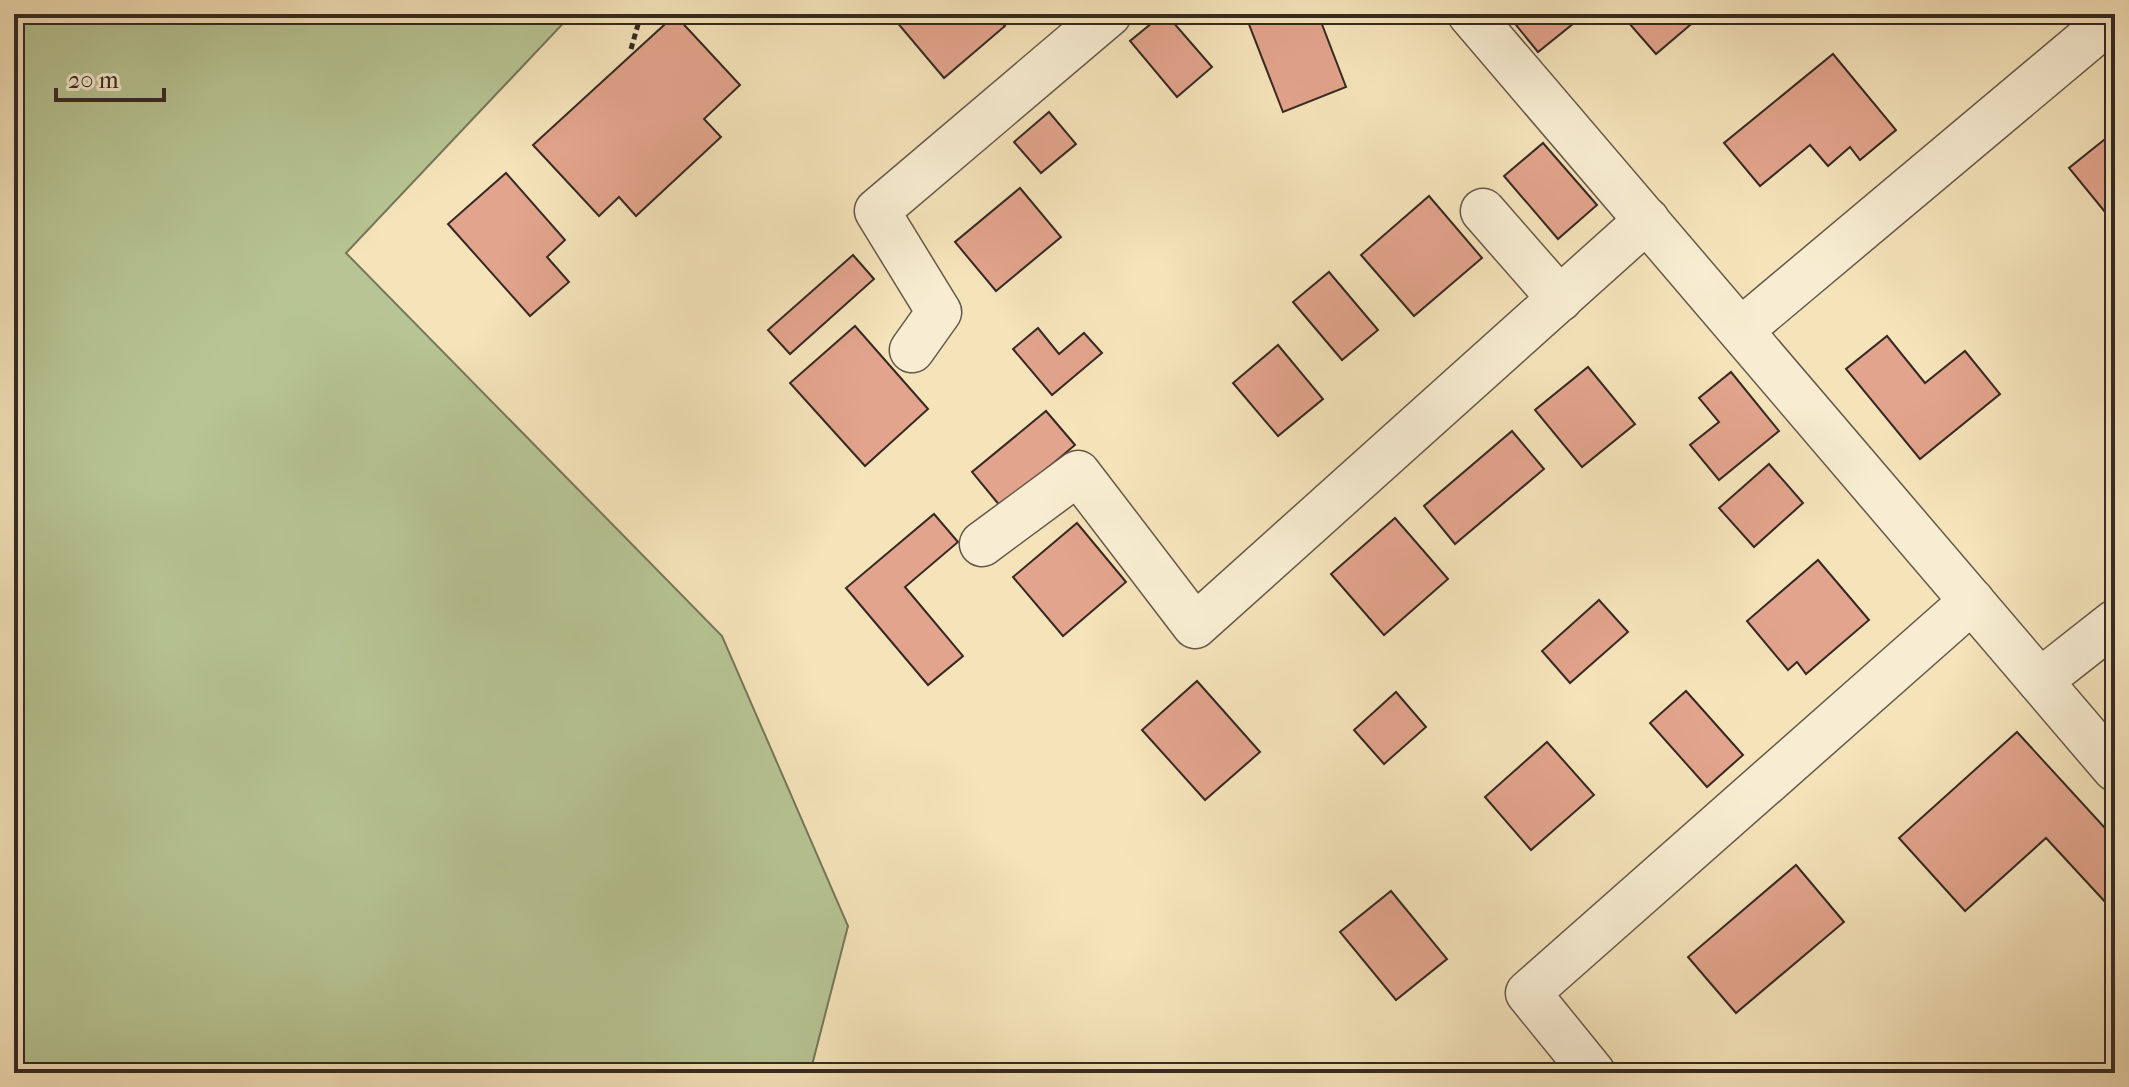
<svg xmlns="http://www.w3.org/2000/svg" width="2129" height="1087" viewBox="0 0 2129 1087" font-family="'IM FELL French Canon',serif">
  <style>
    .green { fill: #b7c493; stroke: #76765c; stroke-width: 2 }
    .building { fill: #e2a48c; stroke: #362924; stroke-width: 2 }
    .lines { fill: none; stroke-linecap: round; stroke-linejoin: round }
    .minor-casing { stroke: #66584a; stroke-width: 47 }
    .path { stroke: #362924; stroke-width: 5; stroke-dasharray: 6 4; stroke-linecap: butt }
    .minor { stroke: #f8edd2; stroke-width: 44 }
  </style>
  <rect width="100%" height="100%" fill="#f5e3ba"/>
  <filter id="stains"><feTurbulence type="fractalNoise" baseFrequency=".0025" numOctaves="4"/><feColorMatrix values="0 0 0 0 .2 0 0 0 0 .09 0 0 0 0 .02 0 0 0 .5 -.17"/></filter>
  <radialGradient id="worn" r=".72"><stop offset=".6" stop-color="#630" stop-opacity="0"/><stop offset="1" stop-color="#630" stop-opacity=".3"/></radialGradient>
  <path class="green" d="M 14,14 L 572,14 L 346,253 L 722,636 L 848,926 L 810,1073 L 14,1073 Z"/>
  <g class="building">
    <path d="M 890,14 L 994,14 L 1005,26 L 944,78 Z"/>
    <path d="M 1163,14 L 1166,14 L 1212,67 L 1177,97 L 1130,41 Z"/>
    <path d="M 1245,14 L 1318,14 L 1346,87 L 1283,112 Z"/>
    <path d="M 1507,14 L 1575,14 L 1579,19 L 1538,52 Z"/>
    <path d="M 1621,14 L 1703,14 L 1656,54 Z"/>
    <path d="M 675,15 L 740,85 L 704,119 L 721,137 L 636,216 L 619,197 L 599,216 L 533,145 Z"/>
    <path d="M 1833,54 L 1896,130 L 1860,160 L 1850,147 L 1828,166 L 1810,145 L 1760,186 L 1724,143 Z"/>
    <path d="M 1049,112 L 1076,144 L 1041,173 L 1014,142 Z"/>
    <path d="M 2115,131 L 2115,222 L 2114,223 L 2069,168 Z"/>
    <path d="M 1543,143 L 1597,205 L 1558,239 L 1504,176 Z"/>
    <path d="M 506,173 L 565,240 L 547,257 L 569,282 L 530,316 L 448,224 Z"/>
    <path d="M 1020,188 L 1061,237 L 996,291 L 955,242 Z"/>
    <path d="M 1429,196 L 1482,258 L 1414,316 L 1361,255 Z"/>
    <path d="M 853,255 L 874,279 L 790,354 L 768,330 Z"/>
    <path d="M 1329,272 L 1378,330 L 1342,360 L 1293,302 Z"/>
    <path d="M 855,326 L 928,409 L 865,466 L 790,383 Z"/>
    <path d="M 1038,328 L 1059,354 L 1084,333 L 1102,353 L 1052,395 L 1013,349 Z"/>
    <path d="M 1887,336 L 1925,383 L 1965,351 L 2000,394 L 1920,459 L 1846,369 Z"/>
    <path d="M 1278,345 L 1323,399 L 1278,436 L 1233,383 Z"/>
    <path d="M 1588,367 L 1635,424 L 1582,467 L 1535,410 Z"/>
    <path d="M 1731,372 L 1779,431 L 1719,480 L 1690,445 L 1719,422 L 1699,398 Z"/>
    <path d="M 1046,411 L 1075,445 L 1001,507 L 972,472 Z"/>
    <path d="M 1512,431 L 1544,469 L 1455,544 L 1424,506 Z"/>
    <path d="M 1769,464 L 1803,503 L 1754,547 L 1719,508 Z"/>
    <path d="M 934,514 L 958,542 L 905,587 L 963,656 L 928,685 L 846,588 Z"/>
    <path d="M 1395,518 L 1448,579 L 1384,635 L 1331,574 Z"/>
    <path d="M 1077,523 L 1126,582 L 1063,636 L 1013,577 Z"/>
    <path d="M 1818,560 L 1869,620 L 1806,674 L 1797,662 L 1788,670 L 1747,621 Z"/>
    <path d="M 1599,600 L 1628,632 L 1570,683 L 1542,651 Z"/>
    <path d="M 1197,681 L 1260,752 L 1205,800 L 1142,730 Z"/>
    <path d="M 1686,691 L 1743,755 L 1707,787 L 1650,723 Z"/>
    <path d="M 1396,692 L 1426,727 L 1384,764 L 1354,730 Z"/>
    <path d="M 2017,732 L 2115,839 L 2115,899 L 2108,905 L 2046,838 L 1965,911 L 1899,838 Z"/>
    <path d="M 1547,742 L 1594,795 L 1531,850 L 1485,797 Z"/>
    <path d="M 1796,865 L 1844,922 L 1736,1013 L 1688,957 Z"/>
    <path d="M 1391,891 L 1447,959 L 1396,1000 L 1340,932 Z"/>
  </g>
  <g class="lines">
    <defs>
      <g id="minor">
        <path d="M 1470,14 L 2115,769"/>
        <path d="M 1483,211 L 1560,299"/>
        <path d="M 1741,330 L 2115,16"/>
        <path d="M 912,350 L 939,312 L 877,211 L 1109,14"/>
        <path d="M 982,544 L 1078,473 L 1195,626 L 1647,220"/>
        <path d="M 2040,681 L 2115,622"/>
        <path d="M 1593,1073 L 1528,993 L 1972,601"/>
      </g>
    </defs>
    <use href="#minor" class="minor-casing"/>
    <path class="path" d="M 631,49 L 641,14"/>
    <use href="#minor" class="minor"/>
  </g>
  <rect width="2129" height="1087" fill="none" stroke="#f5e3ba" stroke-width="48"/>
  <rect x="16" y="16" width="2097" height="1055" fill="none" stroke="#362924" stroke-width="4"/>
  <rect x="24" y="24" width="2081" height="1039" fill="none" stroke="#362924" stroke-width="2"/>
  <path d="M56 88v12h108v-12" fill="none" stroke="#362924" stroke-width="4"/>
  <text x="68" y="88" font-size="24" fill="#362924" stroke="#f8edd2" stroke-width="6" paint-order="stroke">20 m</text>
  <rect width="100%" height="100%" filter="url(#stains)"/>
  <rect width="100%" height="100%" fill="url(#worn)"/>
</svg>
